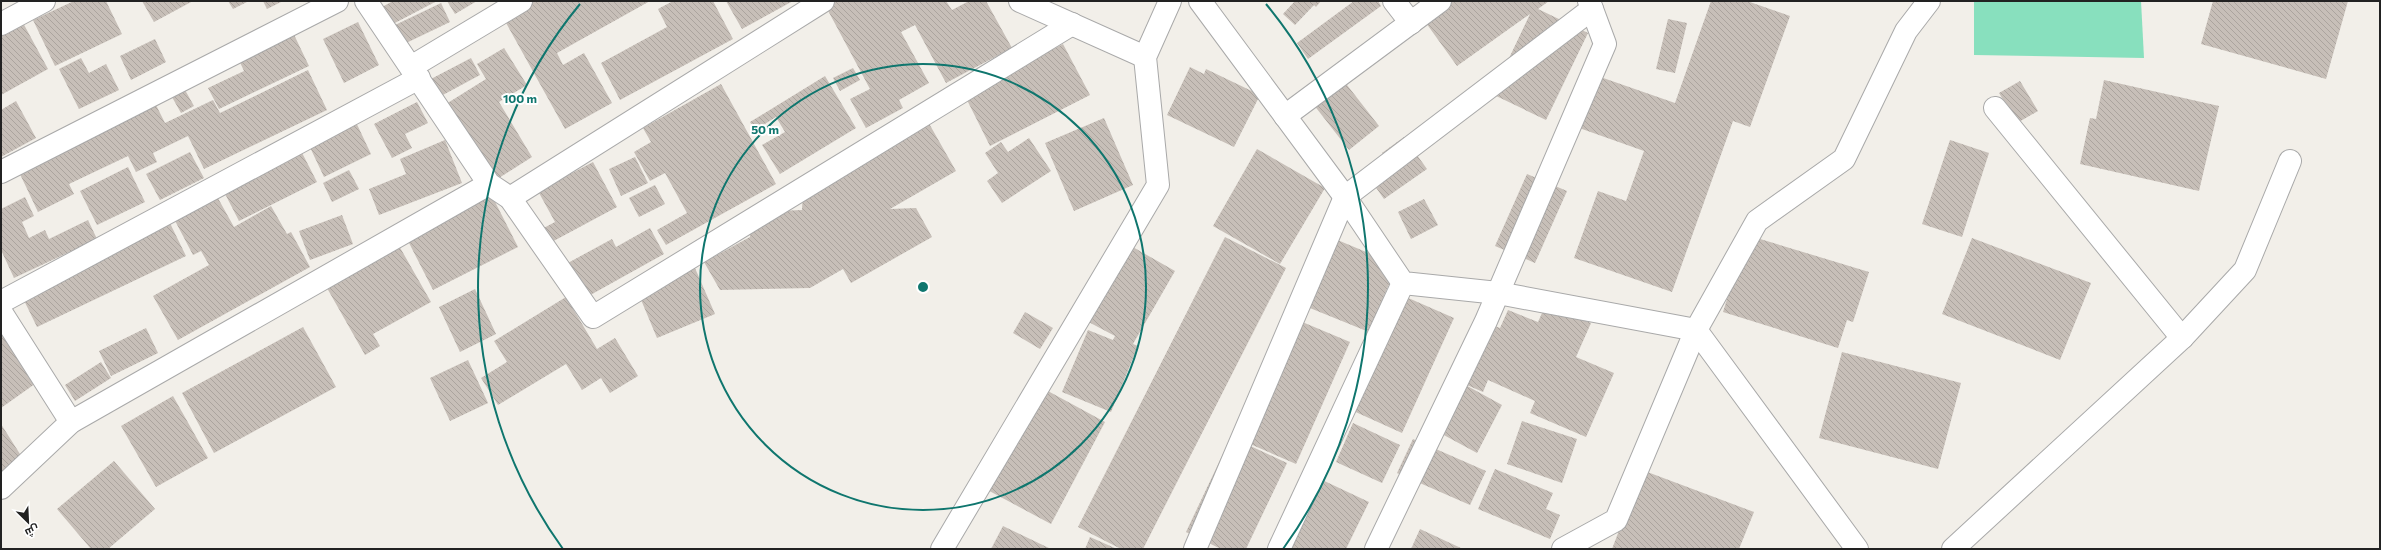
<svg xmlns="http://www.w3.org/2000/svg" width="2381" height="550" viewBox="0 0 2381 550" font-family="Commissioner,Cairo,sans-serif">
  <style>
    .pitch { fill: #88e0be }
    .building { fill: url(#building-back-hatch) }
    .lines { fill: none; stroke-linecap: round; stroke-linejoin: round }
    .minor-casing { stroke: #a9a9a9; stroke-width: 24 }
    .minor { stroke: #fff; stroke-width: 22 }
    .ring { fill: none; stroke: #0f766e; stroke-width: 2 }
    .centre { fill: #0f766e; stroke: #fff; stroke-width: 2 }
    .ring-label { font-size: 12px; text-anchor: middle; font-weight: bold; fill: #0f766e; stroke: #fff; stroke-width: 4; stroke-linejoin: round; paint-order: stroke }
  </style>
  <defs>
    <pattern id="building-back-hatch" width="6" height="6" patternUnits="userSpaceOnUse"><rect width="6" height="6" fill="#c7bfb8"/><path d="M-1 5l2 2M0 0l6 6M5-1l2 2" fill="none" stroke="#aba49e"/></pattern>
  </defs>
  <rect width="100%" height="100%" fill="#f2efe9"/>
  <path class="pitch" d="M 1974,1 L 2141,1 L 2144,58 L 1974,55 Z"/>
  <g class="building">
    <path d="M 74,1 L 106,1 L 122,34 L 55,66 L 33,20 Z"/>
    <path d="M 142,1 L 193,1 L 154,22 Z"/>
    <path d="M 228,1 L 249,1 L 233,9 Z"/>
    <path d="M 263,1 L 283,1 L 267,9 Z"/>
    <path d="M 393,1 L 437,1 L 391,25 L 382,7 Z"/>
    <path d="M 447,1 L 477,1 L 455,14 Z"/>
    <path d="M 520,1 L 650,1 L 557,53 L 563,65 L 584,53 L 612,103 L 565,129 L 500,12 Z"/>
    <path d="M 673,1 L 713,1 L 733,39 L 620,100 L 601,63 L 667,27 L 658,9 Z"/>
    <path d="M 726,1 L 793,1 L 742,29 Z"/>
    <path d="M 832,1 L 946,1 L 952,10 L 969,1 L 986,1 L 1012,48 L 946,83 L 915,25 L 901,32 L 929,83 L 899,100 L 903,108 L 866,128 L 850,99 L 870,89 L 825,5 Z"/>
    <path d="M 1295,1 L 1321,1 L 1316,7 L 1314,5 L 1295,25 L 1283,14 Z"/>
    <path d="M 1354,1 L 1378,1 L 1381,6 L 1308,59 L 1297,43 Z"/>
    <path d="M 1443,1 L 1549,1 L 1538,9 L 1588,33 L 1546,120 L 1492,94 L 1530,14 L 1457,66 L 1421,16 Z"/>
    <path d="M 1711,1 L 1747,1 L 1790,16 L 1750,127 L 1733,121 L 1672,292 L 1574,258 L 1598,191 L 1626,201 L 1644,151 L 1568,124 L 1586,72 L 1675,103 Z"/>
    <path d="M 2213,1 L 2348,1 L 2326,79 L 2201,44 Z"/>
    <path d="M 441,3 L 450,22 L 402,45 L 393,26 Z"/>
    <path d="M 286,18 L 309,66 L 219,109 L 208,88 L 244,71 L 232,45 Z"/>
    <path d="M 1668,19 L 1687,23 L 1675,73 L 1656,69 Z"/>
    <path d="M 22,21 L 48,69 L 1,95 L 1,32 Z"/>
    <path d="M 358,22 L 379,65 L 344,83 L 323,39 Z"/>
    <path d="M 155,39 L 166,62 L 131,80 L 120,56 Z"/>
    <path d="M 1063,44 L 1090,95 L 990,146 L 964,94 Z"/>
    <path d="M 504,48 L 527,85 L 499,102 L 532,157 L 494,181 L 446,104 L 486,79 L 477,64 Z"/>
    <path d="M 81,58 L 89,73 L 106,64 L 119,90 L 79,109 L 59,69 Z"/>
    <path d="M 471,58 L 480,75 L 441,96 L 431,79 Z"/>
    <path d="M 1190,67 L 1204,74 L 1206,69 L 1260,95 L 1234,147 L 1167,115 Z"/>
    <path d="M 853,68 L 860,80 L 840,91 L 833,78 Z"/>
    <path d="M 308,70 L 327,110 L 204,169 L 188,136 L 153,153 L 157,162 L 136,172 L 128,156 L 69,184 L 74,194 L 38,212 L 18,170 L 155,103 L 165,123 L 213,100 L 220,113 Z"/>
    <path d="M 825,76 L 856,128 L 780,174 L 762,145 L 785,132 L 776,117 L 755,130 L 750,122 Z"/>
    <path d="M 1340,76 L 1379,126 L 1349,150 L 1310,100 Z"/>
    <path d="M 2104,80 L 2219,106 L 2199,191 L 2080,164 L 2090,118 L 2096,119 Z"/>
    <path d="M 2020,81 L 2038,111 L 2017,123 L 1999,93 Z"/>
    <path d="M 721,84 L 776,184 L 666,245 L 657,230 L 687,213 L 665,173 L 650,181 L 634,152 L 651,142 L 643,128 Z"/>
    <path d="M 185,90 L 194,106 L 181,113 L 172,97 Z"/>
    <path d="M 16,101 L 36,138 L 1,157 L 1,110 Z"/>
    <path d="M 417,102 L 428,123 L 405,134 L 412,148 L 392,158 L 374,124 Z"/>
    <path d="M 354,118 L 371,154 L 324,177 L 307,141 Z"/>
    <path d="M 1104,118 L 1133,185 L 1074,211 L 1045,143 Z"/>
    <path d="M 927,120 L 956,171 L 890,209 L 916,208 L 932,237 L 851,283 L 843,269 L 810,288 L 720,290 L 704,262 L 750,237 L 750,222 L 779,211 L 802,210 L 803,190 Z"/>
    <path d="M 1404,137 L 1427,169 L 1384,199 L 1372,182 L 1392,168 L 1382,153 Z"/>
    <path d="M 1029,138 L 1051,171 L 1002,203 L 987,181 L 998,173 L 985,153 L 1001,142 L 1008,152 Z"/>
    <path d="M 445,140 L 462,183 L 379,215 L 369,189 L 406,174 L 400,159 Z"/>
    <path d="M 1950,140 L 1989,153 L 1962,237 L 1922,224 Z"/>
    <path d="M 299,147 L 317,182 L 239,221 L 221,186 Z"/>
    <path d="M 1257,149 L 1325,188 L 1280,264 L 1213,226 Z"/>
    <path d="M 190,152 L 204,178 L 160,200 L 146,174 Z"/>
    <path d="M 635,157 L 648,183 L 621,196 L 609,169 Z"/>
    <path d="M 593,162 L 617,207 L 548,244 L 540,230 L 555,222 L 538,191 Z"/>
    <path d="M 128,167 L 145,202 L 97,225 L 80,191 Z"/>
    <path d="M 349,170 L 359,189 L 332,202 L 323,183 Z"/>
    <path d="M 1527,174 L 1567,191 L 1535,263 L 1495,246 Z"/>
    <path d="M 655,185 L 665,204 L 639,217 L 629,198 Z"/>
    <path d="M 489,190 L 518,247 L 433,290 L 404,233 Z"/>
    <path d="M 214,191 L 234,227 L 271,206 L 287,234 L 291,232 L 310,267 L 178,340 L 153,296 L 209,265 L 201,251 L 193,255 L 172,215 Z"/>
    <path d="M 25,197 L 34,216 L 22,222 L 29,238 L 45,230 L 49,239 L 88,220 L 97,239 L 14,278 L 1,250 L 1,209 Z"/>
    <path d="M 1424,199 L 1438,225 L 1411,239 L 1398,212 Z"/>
    <path d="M 166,215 L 186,256 L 37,327 L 17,286 Z"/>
    <path d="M 342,215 L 353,244 L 310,260 L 299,231 Z"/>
    <path d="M 650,228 L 664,254 L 585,298 L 566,264 L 612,239 L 616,247 Z"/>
    <path d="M 1747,235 L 1869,272 L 1853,322 L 1847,320 L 1838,348 L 1723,312 Z"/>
    <path d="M 1328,236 L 1397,265 L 1369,332 L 1300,304 Z"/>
    <path d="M 1225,237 L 1286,268 L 1143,549 L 1121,549 L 1078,527 Z"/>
    <path d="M 1972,238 L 2091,283 L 2060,360 L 1942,314 Z"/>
    <path d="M 1124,242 L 1175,271 L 1133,344 L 1138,346 L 1111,412 L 1062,392 L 1088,330 L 1113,340 L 1115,336 L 1081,318 Z"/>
    <path d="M 398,244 L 431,302 L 373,334 L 380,346 L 365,355 L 323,281 Z"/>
    <path d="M 691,259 L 715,314 L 657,338 L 634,283 Z"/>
    <path d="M 475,289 L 496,334 L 460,352 L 439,307 Z"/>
    <path d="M 1390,290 L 1454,318 L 1402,433 L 1338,404 Z"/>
    <path d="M 566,297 L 597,349 L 615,338 L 638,376 L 610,393 L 601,378 L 582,390 L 566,364 L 498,405 L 481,378 L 507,362 L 494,341 Z"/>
    <path d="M 1546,304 L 1591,323 L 1576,357 L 1614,373 L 1586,437 L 1530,413 L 1535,401 L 1488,380 L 1483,392 L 1460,382 L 1502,405 L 1477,453 L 1429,427 L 1482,321 L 1500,328 L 1508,310 L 1538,322 Z"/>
    <path d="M 1025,312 L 1053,328 L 1040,349 L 1013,333 Z"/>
    <path d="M 1288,316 L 1350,342 L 1296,464 L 1234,437 Z"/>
    <path d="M 303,327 L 336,387 L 214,453 L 182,393 Z"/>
    <path d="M 146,328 L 158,353 L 111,376 L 99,351 Z"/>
    <path d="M 3,332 L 39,381 L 1,408 L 1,334 Z"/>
    <path d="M 1842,352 L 1961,383 L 1938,469 L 1819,438 Z"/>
    <path d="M 468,360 L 488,403 L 450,421 L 430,378 Z"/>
    <path d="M 101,362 L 111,378 L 75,401 L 65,385 Z"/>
    <path d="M 1035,384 L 1105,422 L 1051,524 L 980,486 Z"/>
    <path d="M 173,396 L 208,458 L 156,487 L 121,426 Z"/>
    <path d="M 1522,421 L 1577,439 L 1562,483 L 1507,464 Z"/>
    <path d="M 1353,423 L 1400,445 L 1382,483 L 1336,462 Z"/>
    <path d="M 1,424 L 25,462 L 1,477 Z"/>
    <path d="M 1231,437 L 1287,463 L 1246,549 L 1221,549 L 1186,532 Z"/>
    <path d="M 1413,439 L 1486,471 L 1470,505 L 1397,473 Z"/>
    <path d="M 114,461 L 155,509 L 108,549 L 91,549 L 57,509 Z"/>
    <path d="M 1495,469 L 1553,493 L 1546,509 L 1560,515 L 1550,539 L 1478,509 Z"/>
    <path d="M 1642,470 L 1754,512 L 1739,549 L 1612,549 Z"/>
    <path d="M 1318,478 L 1369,502 L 1346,549 L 1269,549 Z"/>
    <path d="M 1003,526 L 1051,549 L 991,549 Z"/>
    <path d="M 1420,529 L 1463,549 L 1411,549 Z"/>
    <path d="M 1090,537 L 1117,549 L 1085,549 Z"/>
  </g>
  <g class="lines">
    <defs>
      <g id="minor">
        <path d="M 366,1 L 489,184 L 510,198 L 593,317 L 1072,24"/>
        <path d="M 1020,1 L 1145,57"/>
        <path d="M 1200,1 L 1345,197 L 1403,283 L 1498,293 L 1696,330 L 1857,549"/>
        <path d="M 1394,1 L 1411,23"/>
        <path d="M 1,24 L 44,1"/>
        <path d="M 411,67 L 521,1"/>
        <path d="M 1995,108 L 2182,338"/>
        <path d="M 1285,116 L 1440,1"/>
        <path d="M 1,172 L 337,1"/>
        <path d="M 510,198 L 823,1"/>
        <path d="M 1,302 L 419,78"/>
        <path d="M 1,312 L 71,422"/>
        <path d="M 1,488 L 71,422 L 489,184"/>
        <path d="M 942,549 L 1158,185 L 1145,57 L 1170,1"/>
        <path d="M 1195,549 L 1345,197 L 1592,9"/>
        <path d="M 1279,549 L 1403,283"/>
        <path d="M 1376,549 L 1486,321 L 1605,44 L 1589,1"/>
        <path d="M 1563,549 L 1616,520 L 1696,330 L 1757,221 L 1844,159 L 1906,31 L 1929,1"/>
        <path d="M 1953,549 L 2182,338 L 2245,270 L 2290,161"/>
      </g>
    </defs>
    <use href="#minor" class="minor-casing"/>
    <use href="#minor" class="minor"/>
  </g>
  <g class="ring">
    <circle cx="923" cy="287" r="223"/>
    <path d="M563 549A445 445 0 0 1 580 4M1266 4A445 445 0 0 1 1283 549"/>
  </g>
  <circle cx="923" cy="287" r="6" class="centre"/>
  <g class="ring-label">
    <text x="520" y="103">100 m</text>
    <text x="765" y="134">50 m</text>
  </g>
  <rect width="2381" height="550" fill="none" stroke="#222222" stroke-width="4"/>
  <g transform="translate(28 522) rotate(156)" stroke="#ffffff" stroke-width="3" paint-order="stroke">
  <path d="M0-3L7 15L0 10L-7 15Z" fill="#222222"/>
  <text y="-6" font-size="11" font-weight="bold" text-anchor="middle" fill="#222222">ش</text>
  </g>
</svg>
